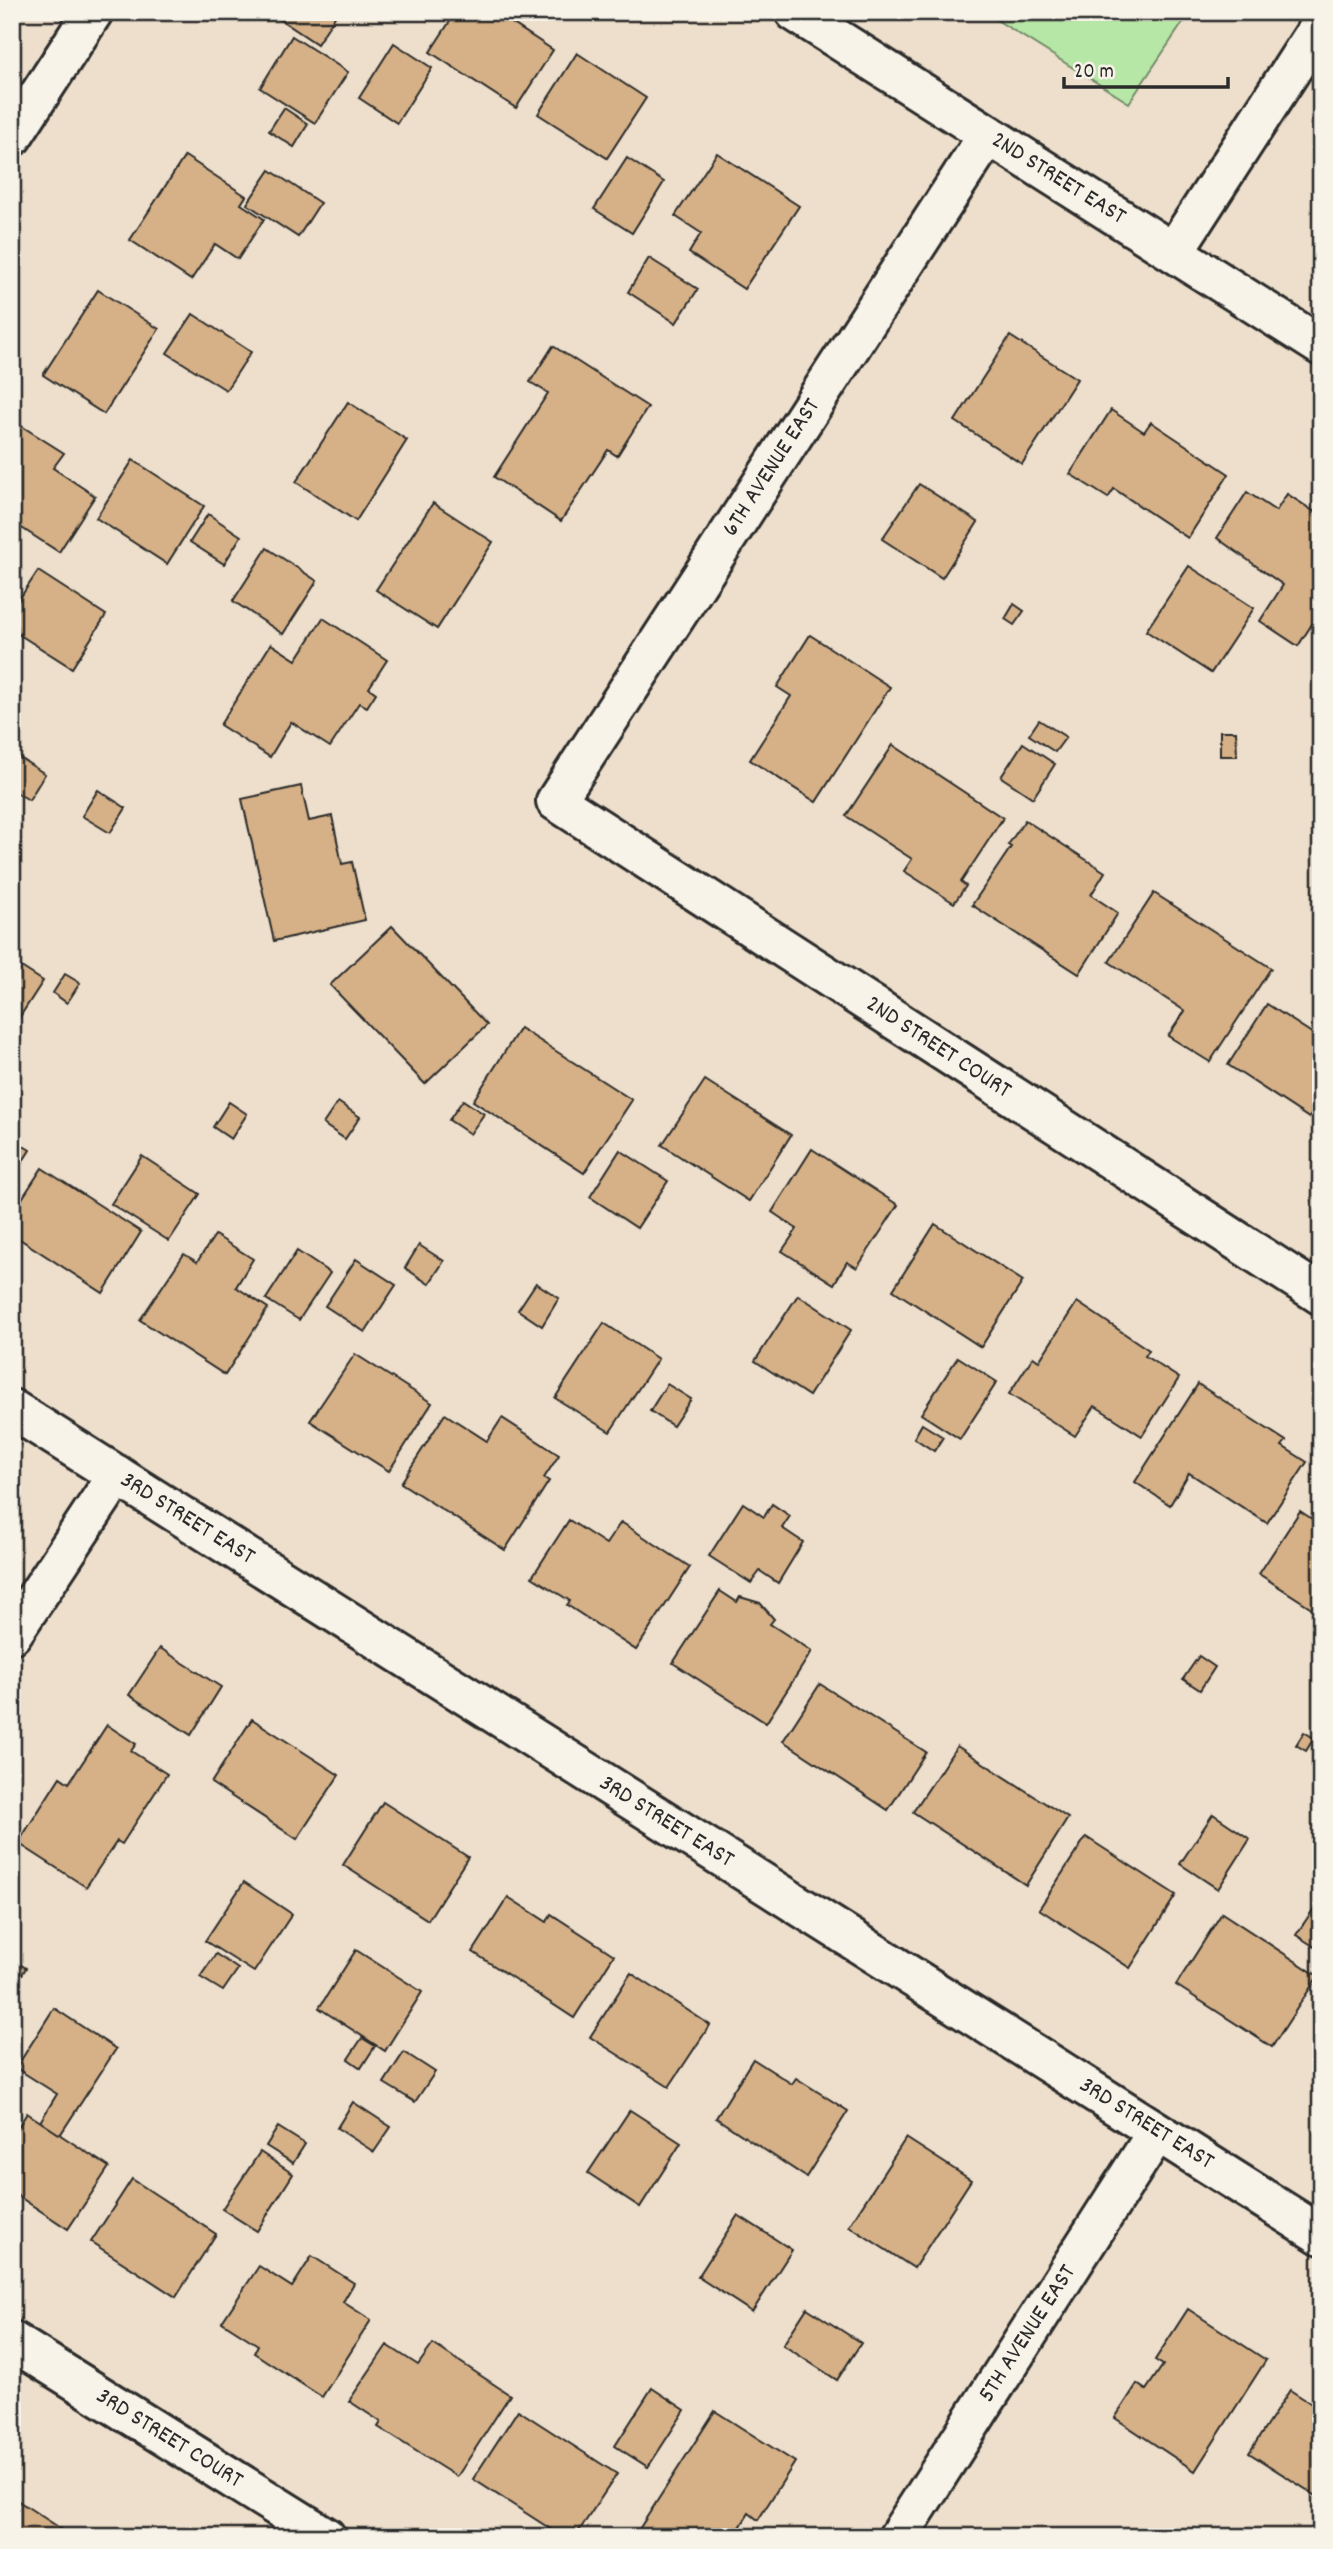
<svg xmlns="http://www.w3.org/2000/svg" width="1333" height="2549" viewBox="0 0 1333 2549" font-family="Dekko,sans-serif">
  <style>
    .green { fill: #b7e7a6; stroke: #718968; stroke-width: 2 }
    .building { fill: #d6b187; stroke: #2b2b2b; stroke-width: 2 }
    .lines { fill: none; stroke-linecap: round; stroke-linejoin: round }
    .minor-casing { stroke: #2b2b2b; stroke-width: 44 }
    .tertiary-casing { stroke: #2b2b2b; stroke-width: 44 }
    .minor { stroke: #f7f3e8; stroke-width: 38 }
    .tertiary { stroke: #f7f3e8; stroke-width: 38 }
    .labels { text-anchor: middle; dominant-baseline: central; stroke-width: 6; stroke-linejoin: round; paint-order: stroke }
    .street-label { font-size: 24px; fill: #2b2b2b; stroke: #f7f3e8 }
  </style>
  <rect width="100%" height="100%" fill="#eddfcb"/>
  <filter id="ink" filterUnits="userSpaceOnUse"><feTurbulence type="fractalNoise" baseFrequency=".0143" numOctaves="2"/><feDisplacementMap in="SourceGraphic" scale="14" xChannelSelector="R" yChannelSelector="G"/><feConvolveMatrix kernelMatrix="1 2 1 2 8 2 1 2 1" color-interpolation-filters="sRGB"/></filter>
  <g filter="url(#ink)">
    <path class="green" d="M 984,12 L 1190,12 L 1129,103 Z"/>
    <g class="building">
      <path d="M 269,12 L 338,12 L 317,44 Z"/>
      <path d="M 456,12 L 495,12 L 553,50 L 516,108 L 430,52 Z"/>
      <path d="M 292,36 L 348,72 L 315,123 L 260,88 Z"/>
      <path d="M 394,43 L 432,68 L 397,123 L 359,98 Z"/>
      <path d="M 577,53 L 646,98 L 607,158 L 538,114 Z"/>
      <path d="M 284,108 L 308,124 L 294,147 L 269,131 Z"/>
      <path d="M 717,153 L 799,206 L 744,289 L 689,253 L 701,233 L 675,216 Z"/>
      <path d="M 185,156 L 246,196 L 241,204 L 264,219 L 238,259 L 215,244 L 191,280 L 130,240 Z"/>
      <path d="M 627,158 L 664,182 L 632,233 L 594,209 Z"/>
      <path d="M 270,170 L 320,203 L 298,237 L 247,204 Z"/>
      <path d="M 649,258 L 698,289 L 676,323 L 628,292 Z"/>
      <path d="M 98,290 L 159,329 L 104,414 L 43,375 Z"/>
      <path d="M 193,314 L 251,352 L 226,390 L 167,353 Z"/>
      <path d="M 1010,336 L 1077,379 L 1022,464 L 955,421 Z"/>
      <path d="M 553,346 L 648,407 L 617,456 L 608,450 L 561,521 L 494,477 L 548,393 L 530,382 Z"/>
      <path d="M 348,402 L 407,440 L 356,521 L 296,482 Z"/>
      <path d="M 1111,410 L 1144,432 L 1151,422 L 1229,474 L 1188,538 L 1114,489 L 1108,498 L 1070,474 Z"/>
      <path d="M 12,420 L 64,453 L 53,468 L 95,496 L 59,552 L 17,525 L 12,532 Z"/>
      <path d="M 133,460 L 204,506 L 167,564 L 96,518 Z"/>
      <path d="M 919,484 L 978,522 L 942,578 L 882,539 Z"/>
      <path d="M 1247,492 L 1276,511 L 1287,494 L 1321,516 L 1321,610 L 1298,646 L 1260,621 L 1283,585 L 1217,538 Z"/>
      <path d="M 433,503 L 493,542 L 437,629 L 376,590 Z"/>
      <path d="M 208,514 L 241,536 L 224,564 L 190,542 Z"/>
      <path d="M 267,548 L 317,581 L 283,634 L 233,601 Z"/>
      <path d="M 1189,566 L 1254,608 L 1211,673 L 1146,631 Z"/>
      <path d="M 38,571 L 106,615 L 72,668 L 12,630 L 12,610 Z"/>
      <path d="M 1014,604 L 1024,611 L 1014,625 L 1005,619 Z"/>
      <path d="M 323,618 L 387,660 L 369,688 L 376,693 L 367,707 L 359,703 L 330,747 L 291,722 L 270,757 L 220,725 L 271,644 L 296,660 Z"/>
      <path d="M 810,635 L 890,687 L 816,802 L 750,760 L 791,696 L 777,687 Z"/>
      <path d="M 1039,720 L 1066,737 L 1055,752 L 1029,735 Z"/>
      <path d="M 1220,731 L 1236,731 L 1237,756 L 1220,756 Z"/>
      <path d="M 1023,743 L 1055,764 L 1033,798 L 1001,777 Z"/>
      <path d="M 893,745 L 1003,818 L 961,882 L 966,886 L 954,903 L 904,871 L 912,859 L 846,816 Z"/>
      <path d="M 14,754 L 45,774 L 29,800 L 12,790 Z"/>
      <path d="M 301,786 L 309,821 L 332,816 L 342,864 L 352,862 L 365,920 L 274,941 L 242,799 Z"/>
      <path d="M 98,790 L 126,808 L 110,833 L 82,816 Z"/>
      <path d="M 1025,820 L 1105,872 L 1091,895 L 1118,913 L 1079,974 L 972,905 L 1011,847 L 1008,845 Z"/>
      <path d="M 1154,893 L 1271,968 L 1210,1062 L 1168,1036 L 1185,1011 L 1109,962 Z"/>
      <path d="M 392,926 L 487,1025 L 425,1084 L 330,985 Z"/>
      <path d="M 12,961 L 43,981 L 12,1029 Z"/>
      <path d="M 65,974 L 80,983 L 67,1003 L 53,993 Z"/>
      <path d="M 1267,1004 L 1321,1039 L 1321,1113 L 1315,1109 L 1309,1118 L 1228,1065 Z"/>
      <path d="M 520,1028 L 632,1100 L 584,1173 L 473,1101 Z"/>
      <path d="M 705,1080 L 791,1135 L 749,1201 L 662,1145 Z"/>
      <path d="M 463,1100 L 484,1114 L 470,1134 L 449,1120 Z"/>
      <path d="M 229,1102 L 247,1114 L 231,1139 L 213,1127 Z"/>
      <path d="M 338,1102 L 360,1117 L 345,1139 L 323,1124 Z"/>
      <path d="M 12,1139 L 30,1150 L 12,1178 Z"/>
      <path d="M 812,1149 L 898,1205 L 857,1268 L 847,1262 L 834,1284 L 782,1251 L 797,1229 L 772,1212 Z"/>
      <path d="M 620,1150 L 668,1181 L 637,1228 L 590,1197 Z"/>
      <path d="M 142,1156 L 200,1194 L 169,1241 L 111,1204 Z"/>
      <path d="M 42,1168 L 141,1232 L 103,1293 L 12,1234 L 12,1214 Z"/>
      <path d="M 935,1224 L 1023,1281 L 981,1347 L 893,1290 Z"/>
      <path d="M 215,1235 L 253,1259 L 236,1287 L 268,1308 L 225,1375 L 140,1320 L 184,1254 L 197,1262 Z"/>
      <path d="M 419,1245 L 444,1261 L 429,1284 L 405,1268 Z"/>
      <path d="M 297,1251 L 330,1273 L 299,1320 L 266,1299 Z"/>
      <path d="M 356,1259 L 396,1285 L 365,1332 L 325,1306 Z"/>
      <path d="M 536,1283 L 559,1298 L 542,1326 L 518,1310 Z"/>
      <path d="M 798,1295 L 851,1330 L 809,1396 L 755,1361 Z"/>
      <path d="M 1077,1302 L 1149,1350 L 1145,1356 L 1179,1378 L 1142,1436 L 1095,1406 L 1075,1436 L 1009,1394 L 1033,1357 L 1039,1361 Z"/>
      <path d="M 604,1323 L 658,1359 L 610,1432 L 555,1398 Z"/>
      <path d="M 355,1354 L 432,1403 L 389,1471 L 310,1421 Z"/>
      <path d="M 958,1357 L 997,1382 L 960,1439 L 921,1414 Z"/>
      <path d="M 667,1384 L 691,1399 L 673,1426 L 650,1411 Z"/>
      <path d="M 1198,1384 L 1286,1441 L 1282,1446 L 1307,1462 L 1267,1523 L 1189,1473 L 1170,1505 L 1135,1482 Z"/>
      <path d="M 445,1414 L 487,1441 L 502,1418 L 559,1455 L 544,1478 L 549,1481 L 505,1550 L 401,1483 Z"/>
      <path d="M 922,1424 L 943,1437 L 934,1451 L 914,1438 Z"/>
      <path d="M 743,1503 L 764,1517 L 772,1504 L 790,1516 L 782,1528 L 803,1542 L 778,1583 L 760,1571 L 751,1583 L 709,1556 Z"/>
      <path d="M 1300,1511 L 1321,1525 L 1321,1614 L 1259,1574 Z"/>
      <path d="M 569,1520 L 606,1544 L 621,1522 L 690,1567 L 636,1650 L 567,1605 L 570,1601 L 532,1577 Z"/>
      <path d="M 720,1591 L 737,1602 L 740,1597 L 760,1603 L 774,1619 L 770,1624 L 812,1651 L 766,1723 L 673,1663 Z"/>
      <path d="M 160,1648 L 221,1687 L 191,1735 L 129,1695 Z"/>
      <path d="M 1199,1656 L 1215,1667 L 1200,1690 L 1183,1679 Z"/>
      <path d="M 820,1684 L 926,1752 L 888,1810 L 783,1741 Z"/>
      <path d="M 252,1719 L 339,1775 L 297,1839 L 211,1783 Z"/>
      <path d="M 107,1725 L 136,1744 L 131,1751 L 167,1774 L 122,1844 L 117,1841 L 86,1887 L 18,1843 L 60,1777 L 69,1783 Z"/>
      <path d="M 1304,1732 L 1314,1738 L 1306,1751 L 1296,1745 Z"/>
      <path d="M 957,1746 L 1068,1818 L 1026,1885 L 913,1812 Z"/>
      <path d="M 383,1802 L 468,1857 L 428,1920 L 343,1865 Z"/>
      <path d="M 1213,1814 L 1250,1839 L 1218,1889 L 1180,1864 Z"/>
      <path d="M 1086,1837 L 1176,1895 L 1130,1968 L 1039,1909 Z"/>
      <path d="M 244,1882 L 292,1914 L 254,1972 L 205,1941 Z"/>
      <path d="M 508,1897 L 547,1922 L 551,1914 L 614,1955 L 574,2018 L 473,1952 Z"/>
      <path d="M 1321,1898 L 1321,1951 L 1296,1935 Z"/>
      <path d="M 1222,1913 L 1318,1976 L 1272,2047 L 1176,1985 Z"/>
      <path d="M 356,1950 L 422,1992 L 385,2051 L 319,2008 Z"/>
      <path d="M 216,1954 L 238,1969 L 223,1991 L 200,1977 Z"/>
      <path d="M 12,1959 L 26,1968 L 12,1990 Z"/>
      <path d="M 631,1973 L 710,2025 L 669,2087 L 590,2037 Z"/>
      <path d="M 54,2008 L 116,2049 L 60,2135 L 40,2122 L 57,2094 L 16,2068 Z"/>
      <path d="M 362,2038 L 375,2046 L 361,2068 L 348,2059 Z"/>
      <path d="M 404,2052 L 435,2072 L 415,2102 L 384,2083 Z"/>
      <path d="M 753,2059 L 792,2084 L 796,2078 L 848,2111 L 806,2177 L 716,2118 Z"/>
      <path d="M 353,2102 L 391,2127 L 374,2152 L 337,2128 Z"/>
      <path d="M 630,2110 L 681,2143 L 640,2207 L 588,2173 Z"/>
      <path d="M 27,2113 L 109,2167 L 68,2229 L 12,2192 L 12,2137 Z"/>
      <path d="M 278,2127 L 305,2144 L 293,2163 L 266,2146 Z"/>
      <path d="M 906,2138 L 971,2180 L 914,2268 L 849,2226 Z"/>
      <path d="M 260,2152 L 293,2174 L 257,2231 L 222,2209 Z"/>
      <path d="M 132,2179 L 216,2234 L 176,2297 L 91,2242 Z"/>
      <path d="M 738,2215 L 792,2250 L 752,2312 L 698,2277 Z"/>
      <path d="M 312,2256 L 354,2283 L 343,2302 L 371,2320 L 322,2397 L 254,2353 L 258,2345 L 222,2322 L 259,2266 L 292,2287 Z"/>
      <path d="M 807,2308 L 861,2343 L 837,2380 L 783,2345 Z"/>
      <path d="M 1188,2309 L 1266,2360 L 1195,2471 L 1115,2418 L 1137,2384 L 1146,2390 L 1163,2365 L 1155,2360 Z"/>
      <path d="M 433,2344 L 510,2395 L 457,2477 L 378,2427 L 381,2422 L 349,2401 L 387,2345 L 418,2365 Z"/>
      <path d="M 652,2388 L 685,2410 L 648,2467 L 615,2446 Z"/>
      <path d="M 1290,2390 L 1321,2410 L 1321,2499 L 1249,2453 Z"/>
      <path d="M 518,2410 L 617,2474 L 575,2537 L 563,2537 L 473,2479 Z"/>
      <path d="M 715,2411 L 795,2462 L 758,2520 L 749,2513 L 734,2537 L 634,2537 Z"/>
      <path d="M 12,2497 L 63,2530 L 59,2537 L 12,2537 Z"/>
    </g>
    <g class="lines">
      <defs>
        <g id="minor">
          <path d="M 795,12 L 1321,346"/>
          <path d="M 988,135 L 556,801 L 1321,1295"/>
          <path d="M 1174,251 L 1321,24"/>
          <path d="M 12,1409 L 1321,2235"/>
          <path d="M 12,1634 L 117,1475"/>
          <path d="M 12,2341 L 326,2537"/>
          <path d="M 898,2537 L 1157,2132"/>
        </g>
        <path id="tertiary" d="M 12,137 L 93,12"/>
      </defs>
      <use href="#minor" class="minor-casing"/>
      <use href="#tertiary" class="tertiary-casing"/>
      <use href="#minor" class="minor"/>
      <use href="#tertiary" class="tertiary"/>
    </g>
  </g>
  <g class="labels">
    <g class="street-label">
      <text transform="translate(1058 179) rotate(32)">2ND STREET EAST</text>
      <text transform="translate(772 468) rotate(-57)">6TH AVENUE EAST</text>
      <text transform="translate(938 1048) rotate(33)">2ND STREET COURT</text>
      <text transform="translate(187 1519) rotate(32)">3RD STREET EAST</text>
      <text transform="translate(666 1822) rotate(32)">3RD STREET EAST</text>
      <text transform="translate(1146 2124) rotate(32)">3RD STREET EAST</text>
      <text transform="translate(1028 2334) rotate(-57)">5TH AVENUE EAST</text>
      <text transform="translate(169 2439) rotate(32)">3RD STREET COURT</text>
    </g>
  </g>
  <rect width="1333" height="2549" fill="none" stroke="#f7f3e8" stroke-width="42"/>
  <rect x="21" y="21" width="1291" height="2507" fill="none" stroke="#2b2b2b" stroke-width="2.5" filter="url(#ink)"/>
  <path d="M1064 77v10h164v-10" fill="none" stroke="#2b2b2b" stroke-width="3.5"/>
  <text x="1074" y="77" font-size="21" fill="#2b2b2b" stroke="#f7f3e8" stroke-width="5" paint-order="stroke">20 m</text>
</svg>
